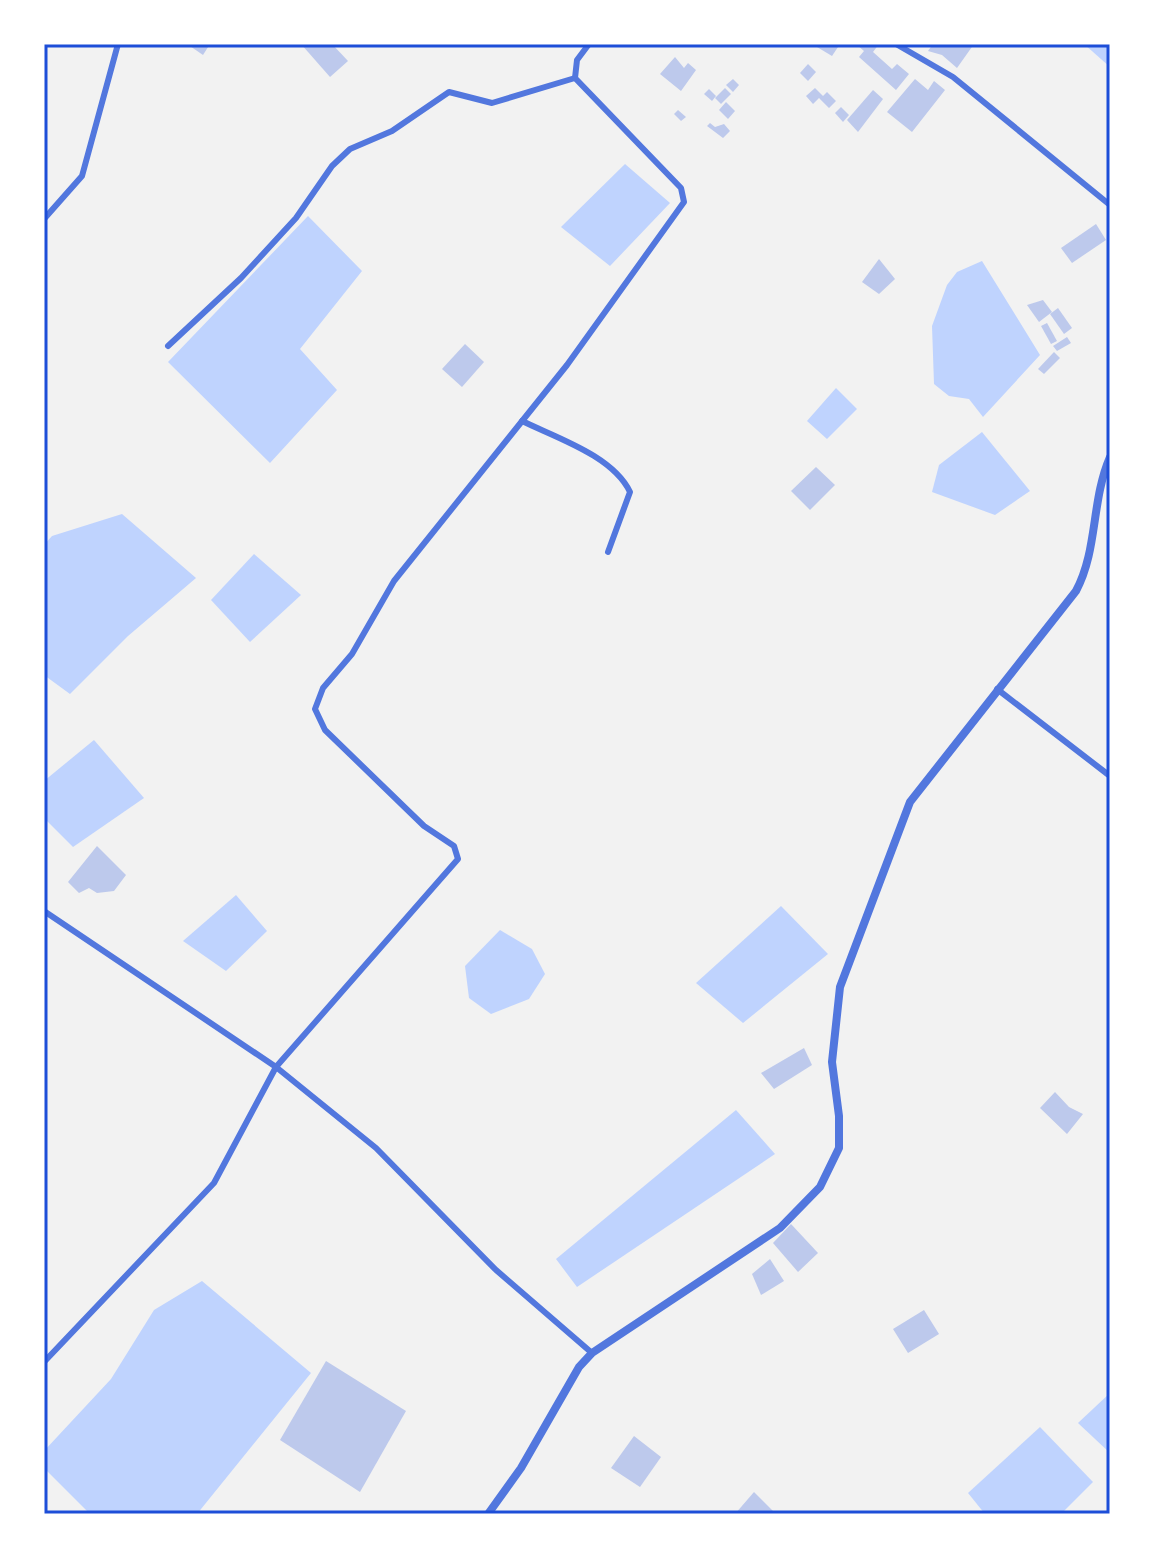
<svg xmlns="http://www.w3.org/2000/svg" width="1154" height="1558" viewBox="0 0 1154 1558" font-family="Figtree,sans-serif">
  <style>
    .water { fill: #bfd3fe }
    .building { fill: #bdc9ec }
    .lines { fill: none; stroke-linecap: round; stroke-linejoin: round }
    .minor { stroke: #5277de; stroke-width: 6 }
    .tertiary { stroke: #5277de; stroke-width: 8 }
    .neatline { fill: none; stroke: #1d4ed8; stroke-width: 3 }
  </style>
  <rect width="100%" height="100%" fill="#f2f2f2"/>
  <g class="water">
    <path d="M 1084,44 L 1110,44 L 1110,67 Z"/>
    <path d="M 625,164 L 670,203 L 610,266 L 561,227 Z"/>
    <path d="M 308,216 L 362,271 L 300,349 L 337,390 L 270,463 L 168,362 Z"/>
    <path d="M 982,261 L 1040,355 L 983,417 L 969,399 L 949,396 L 934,384 L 932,326 L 947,285 L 957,272 Z"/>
    <path d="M 836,388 L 857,409 L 827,439 L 807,421 Z"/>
    <path d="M 982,432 L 1030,491 L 995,515 L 932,492 L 939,465 Z"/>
    <path d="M 122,514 L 196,578 L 128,636 L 70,694 L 44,675 L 44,545 L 52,536 Z"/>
    <path d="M 254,554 L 301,595 L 250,642 L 211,600 Z"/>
    <path d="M 94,740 L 144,798 L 73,847 L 44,818 L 44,781 Z"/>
    <path d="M 236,895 L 267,931 L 226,971 L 183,941 Z"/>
    <path d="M 781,906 L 828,954 L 743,1023 L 696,983 Z"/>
    <path d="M 500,930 L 532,949 L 545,974 L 529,999 L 491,1014 L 469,998 L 465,966 Z"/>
    <path d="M 736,1110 L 775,1154 L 577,1287 L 556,1259 Z"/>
    <path d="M 202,1281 L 311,1373 L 197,1514 L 90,1514 L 44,1468 L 44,1451 L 111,1379 L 154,1310 Z"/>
    <path d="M 1110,1393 L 1110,1453 L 1078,1423 Z"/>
    <path d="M 1040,1427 L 1093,1482 L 1061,1514 L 985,1514 L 968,1493 Z"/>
  </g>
  <g class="building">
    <path d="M 187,44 L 210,44 L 203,55 Z"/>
    <path d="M 301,44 L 332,44 L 348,61 L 330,77 Z"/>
    <path d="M 812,44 L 840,44 L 832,56 Z"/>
    <path d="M 856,44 L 879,44 L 873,52 L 892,69 L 897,64 L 909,74 L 896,90 L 859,57 L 864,51 Z"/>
    <path d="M 933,44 L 974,44 L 957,68 L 942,55 L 928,51 Z"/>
    <path d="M 675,57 L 684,68 L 688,63 L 696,70 L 681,91 L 660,74 Z"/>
    <path d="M 808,64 L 816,72 L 808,81 L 800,73 Z"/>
    <path d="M 733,79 L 739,85 L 733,92 L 726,85 Z"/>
    <path d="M 915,79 L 928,90 L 934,81 L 945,90 L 912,132 L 887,112 Z"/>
    <path d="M 725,88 L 731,94 L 721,104 L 715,98 Z"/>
    <path d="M 815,88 L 823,96 L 827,92 L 836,101 L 829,108 L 819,98 L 813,104 L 806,96 Z"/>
    <path d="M 709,89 L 716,96 L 712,101 L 704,94 Z"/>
    <path d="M 873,90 L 883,99 L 858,132 L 847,120 Z"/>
    <path d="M 726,102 L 735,111 L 728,119 L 719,110 Z"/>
    <path d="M 841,107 L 849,115 L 843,122 L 835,113 Z"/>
    <path d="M 678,110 L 686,117 L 681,121 L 674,114 Z"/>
    <path d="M 710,123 L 715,127 L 724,124 L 730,131 L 723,138 L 707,126 Z"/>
    <path d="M 1096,224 L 1106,240 L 1072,263 L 1061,248 Z"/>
    <path d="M 879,259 L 895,279 L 879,294 L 862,282 Z"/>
    <path d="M 1043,300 L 1052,312 L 1039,322 L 1027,305 Z"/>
    <path d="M 1058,308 L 1072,328 L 1064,334 L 1050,314 Z"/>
    <path d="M 1047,323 L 1057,341 L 1051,344 L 1041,326 Z"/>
    <path d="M 1067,337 L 1071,343 L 1057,351 L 1053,346 Z"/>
    <path d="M 465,344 L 484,362 L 462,387 L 442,369 Z"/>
    <path d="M 1054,352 L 1060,358 L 1044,374 L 1038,369 Z"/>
    <path d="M 816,467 L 835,485 L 810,510 L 791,491 Z"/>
    <path d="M 97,846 L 126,875 L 114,891 L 97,893 L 89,888 L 79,893 L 68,882 Z"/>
    <path d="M 804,1048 L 812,1065 L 774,1089 L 761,1073 Z"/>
    <path d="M 1055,1092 L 1069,1107 L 1083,1114 L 1067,1134 L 1040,1108 Z"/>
    <path d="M 791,1224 L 818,1253 L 798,1272 L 773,1243 Z"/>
    <path d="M 770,1259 L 784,1281 L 761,1295 L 752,1274 Z"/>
    <path d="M 924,1310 L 939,1334 L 908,1353 L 893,1329 Z"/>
    <path d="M 326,1361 L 406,1411 L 360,1492 L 280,1440 Z"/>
    <path d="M 634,1436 L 661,1457 L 640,1487 L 611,1468 Z"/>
    <path d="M 754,1492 L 776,1514 L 735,1514 Z"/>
  </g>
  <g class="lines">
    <g class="minor">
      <path d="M 896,44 L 953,77 L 1110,205"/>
      <path d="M 44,219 L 82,176 L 118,44"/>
      <path d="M 168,346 L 241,278 L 296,218 L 332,166 L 350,149 L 392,131 L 449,92 L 492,103 L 575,78"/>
      <path d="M 522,421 C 557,438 613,456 630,492 L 608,552"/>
      <path d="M 997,689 L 1110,776"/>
      <path d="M 44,911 L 276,1067 L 376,1148 L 496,1270 L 592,1353"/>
      <path d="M 44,1362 L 214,1183 L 276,1067 L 458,859 L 454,846 L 424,826 L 325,730 L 315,709 L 323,688 L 352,654 L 394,581 L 567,365 L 684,202 L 681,188 L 575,78 L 577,60 L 589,44"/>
    </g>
    <path class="tertiary" d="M 488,1514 L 521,1468 L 579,1367 L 592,1353 L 780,1228 L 820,1187 L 839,1148 L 839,1116 L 832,1062 L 840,987 L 910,802 L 1076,591 C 1098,550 1091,501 1110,457"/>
  </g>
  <rect width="1154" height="1558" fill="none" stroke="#ffffff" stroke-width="92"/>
  <rect x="46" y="46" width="1062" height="1466" class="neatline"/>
</svg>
